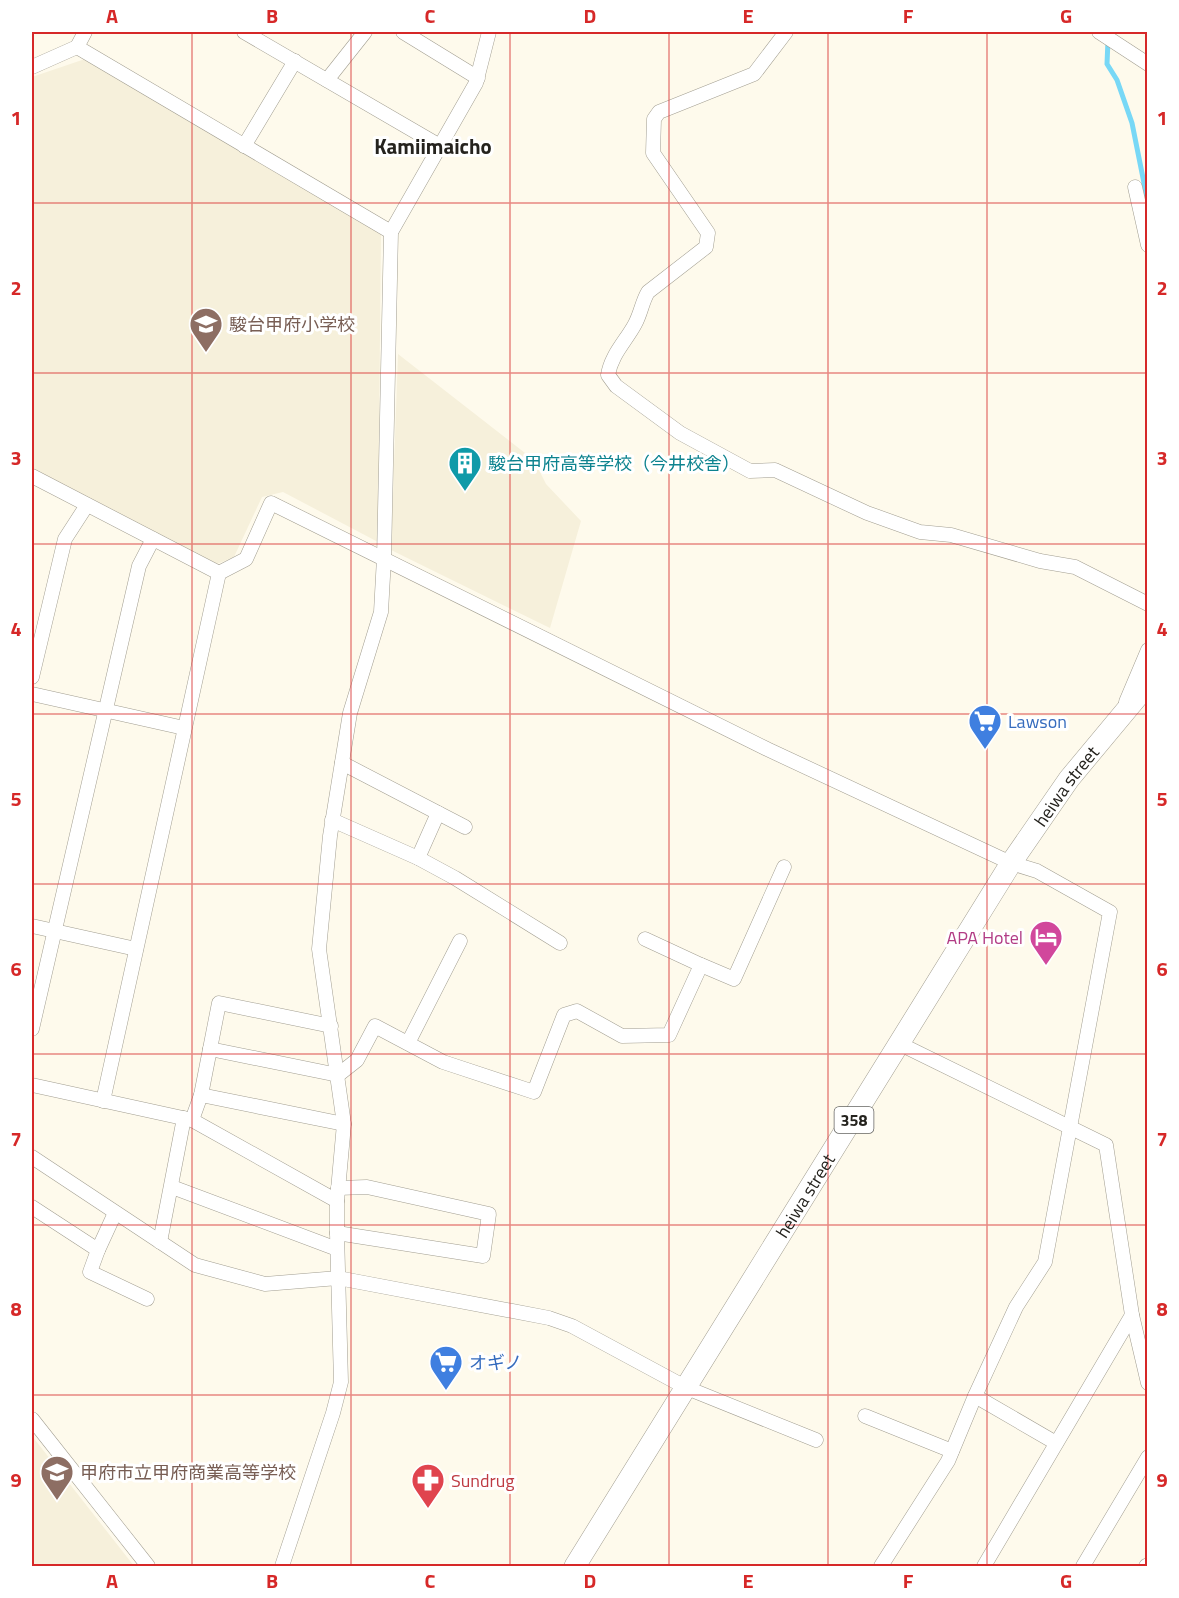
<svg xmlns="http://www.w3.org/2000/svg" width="1179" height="1598" viewBox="0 0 1179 1598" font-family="'Titillium Web','Noto Sans JP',sans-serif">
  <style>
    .built { fill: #f6f0db }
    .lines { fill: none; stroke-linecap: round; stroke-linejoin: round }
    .stream { stroke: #78d8f6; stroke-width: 5 }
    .minor-casing { stroke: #a29e91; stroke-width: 15 }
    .trunk-casing { stroke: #a29e91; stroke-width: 22 }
    .minor { stroke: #fff; stroke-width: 14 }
    .trunk { stroke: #fff; stroke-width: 21 }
    .grid { fill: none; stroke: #d62828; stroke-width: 1.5; stroke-opacity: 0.55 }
    .labels { text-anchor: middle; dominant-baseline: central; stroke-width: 6; stroke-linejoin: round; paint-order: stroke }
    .shield { fill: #fff; stroke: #666562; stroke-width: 1.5 }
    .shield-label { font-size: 16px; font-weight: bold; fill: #25231e }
    .education-label { font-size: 18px; fill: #785e54; stroke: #fff; text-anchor: start }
    .culture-label { font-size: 18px; fill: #0d838f; stroke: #fff; text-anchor: start }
    .shop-label { font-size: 18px; fill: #366cbe; stroke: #fff; text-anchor: start }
    .street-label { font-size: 18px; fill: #25231e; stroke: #fff }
    .hotel-label { font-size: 18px; fill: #b23c85; stroke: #fff; text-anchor: end }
    .health-label { font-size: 18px; fill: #be3a42; stroke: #fff; text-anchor: start }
    .quarter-label { font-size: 21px; font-weight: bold; fill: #25231e; stroke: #fff }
    .neatline { fill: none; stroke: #d62828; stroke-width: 2 }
    .grid-label { font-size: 20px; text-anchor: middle; font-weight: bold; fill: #d62828 }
  </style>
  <rect width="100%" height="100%" fill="#fefaec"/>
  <g class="built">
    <path d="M 85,59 L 381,232 L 378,542 L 283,492 L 262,497 L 234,557 L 217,564 L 32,474 L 32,77 Z"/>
    <path d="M 398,354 L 534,460 L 546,484 L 581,521 L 550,628 L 391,550 Z"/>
    <path d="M 32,1436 L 134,1566 L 32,1566 Z"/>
  </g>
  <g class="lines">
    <path class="stream" d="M 1108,40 L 1107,64 L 1117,80 L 1132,123 L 1148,203"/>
    <defs>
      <g id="minor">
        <path d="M 244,32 L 440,146"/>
        <path d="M 403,32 L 478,78"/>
        <path d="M 786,32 L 754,74 L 659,112 L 654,119 L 653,153 L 708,233 L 706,247 L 648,292 C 642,302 641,313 635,324 C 626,341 611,355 608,375 L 616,386 L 680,433 L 750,471 L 775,470 L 867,513 L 920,532 L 951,535 L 1040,561 L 1075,567 L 1148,604"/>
        <path d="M 1099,32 L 1148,64"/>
        <path d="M 77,47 L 85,32"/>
        <path d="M 32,67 L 77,47 L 391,232"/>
        <path d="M 327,80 L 365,32"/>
        <path d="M 244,146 L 295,61"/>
        <path d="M 1135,187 L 1148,245"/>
        <path d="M 32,476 L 219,573"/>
        <path d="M 219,573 L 246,559 L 271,503 L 767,749 L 1011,863 L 1037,871 L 1110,912 L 1045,1262 L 1016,1307 L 975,1396 L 948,1461 L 881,1566"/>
        <path d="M 32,677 L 65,539 L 87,505"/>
        <path d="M 32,694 L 184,728"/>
        <path d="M 1126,702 L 1148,650"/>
        <path d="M 342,763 L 465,827"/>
        <path d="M 332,820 L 418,858 L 455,878 L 560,943"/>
        <path d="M 418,858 L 438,813"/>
        <path d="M 32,926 L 136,949"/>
        <path d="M 701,965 L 734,979 L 784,867"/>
        <path d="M 32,1029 L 139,566 L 153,539"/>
        <path d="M 408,1043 L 460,941"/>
        <path d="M 900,1044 L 1106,1145 L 1132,1315 L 1148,1383"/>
        <path d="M 210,1049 L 219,1003 L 331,1026"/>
        <path d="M 32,1085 L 192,1120 L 337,1201"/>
        <path d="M 201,1095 L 210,1049 L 338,1075 L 357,1060 L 375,1026 L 443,1062 L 534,1092 L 564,1015 L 577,1011 L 622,1036 L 669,1035 L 701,965 L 645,939"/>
        <path d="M 103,1101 L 219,573"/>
        <path d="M 192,1120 L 201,1095 L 344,1124"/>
        <path d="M 32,1157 L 195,1265 L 265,1284 L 338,1278 L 549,1318 L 572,1326 L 687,1388 L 816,1440"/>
        <path d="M 172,1187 L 337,1249"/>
        <path d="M 32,1207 L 98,1250 L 90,1272 L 147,1299"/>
        <path d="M 337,1233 L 483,1256 L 489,1214 L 367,1187 L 338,1188"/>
        <path d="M 160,1242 L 184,1118"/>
        <path d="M 98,1250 L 115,1213"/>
        <path d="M 975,1396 L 1056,1443"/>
        <path d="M 865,1416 L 952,1451"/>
        <path d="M 32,1419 L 148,1566"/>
        <path d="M 282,1566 L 333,1413 L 341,1382 L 337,1233 L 337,1201 L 344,1124 L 319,949 L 330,836 L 350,713 L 381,612 L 384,558 L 391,232 L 476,83 L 489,32"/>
        <path d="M 984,1566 L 1132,1315"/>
        <path d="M 1083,1566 L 1148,1457"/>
        <path d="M 1146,1566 L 1148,1565"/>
      </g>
      <g id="trunk">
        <path id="s1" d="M 575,1566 L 1011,863 L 1069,779 L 1148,684"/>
      </g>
    </defs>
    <use href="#minor" class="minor-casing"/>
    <use href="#trunk" class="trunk-casing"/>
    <use href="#minor" class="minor"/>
    <use href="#trunk" class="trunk"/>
  </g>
  <path class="grid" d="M 192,32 L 192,1566M 351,32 L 351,1566M 510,32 L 510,1566M 669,32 L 669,1566M 828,32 L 828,1566M 987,32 L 987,1566M 32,203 L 1148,203M 32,373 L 1148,373M 32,544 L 1148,544M 32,714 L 1148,714M 32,884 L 1148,884M 32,1054 L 1148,1054M 32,1225 L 1148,1225M 32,1395 L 1148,1395"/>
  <defs>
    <symbol id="school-pin" viewBox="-11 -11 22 30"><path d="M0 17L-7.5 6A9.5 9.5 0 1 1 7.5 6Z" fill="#8d6e63" stroke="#fff"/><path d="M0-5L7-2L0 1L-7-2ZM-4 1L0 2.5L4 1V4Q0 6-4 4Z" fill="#fff"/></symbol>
    <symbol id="building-pin" viewBox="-11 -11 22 30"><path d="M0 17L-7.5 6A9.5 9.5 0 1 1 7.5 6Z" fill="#0f9aa8" stroke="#fff"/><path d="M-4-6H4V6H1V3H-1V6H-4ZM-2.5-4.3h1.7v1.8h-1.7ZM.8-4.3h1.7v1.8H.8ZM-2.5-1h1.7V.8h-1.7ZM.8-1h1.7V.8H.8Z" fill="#fff"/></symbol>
    <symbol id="supermarket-pin" viewBox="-11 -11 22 30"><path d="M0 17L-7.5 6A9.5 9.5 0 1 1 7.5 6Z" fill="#3f7fe0" stroke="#fff"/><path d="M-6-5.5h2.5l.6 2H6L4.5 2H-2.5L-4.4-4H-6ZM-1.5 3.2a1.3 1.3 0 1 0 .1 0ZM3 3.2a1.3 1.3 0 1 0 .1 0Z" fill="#fff"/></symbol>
    <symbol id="hotel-pin" viewBox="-11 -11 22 30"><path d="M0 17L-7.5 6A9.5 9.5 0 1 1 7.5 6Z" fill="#d1479c" stroke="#fff"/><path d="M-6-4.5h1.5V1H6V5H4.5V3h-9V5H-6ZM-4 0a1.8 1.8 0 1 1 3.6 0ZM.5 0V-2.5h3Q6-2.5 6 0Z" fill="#fff"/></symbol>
    <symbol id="pharmacy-pin" viewBox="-11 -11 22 30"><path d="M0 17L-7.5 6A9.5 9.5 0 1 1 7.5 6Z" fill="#e0444e" stroke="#fff"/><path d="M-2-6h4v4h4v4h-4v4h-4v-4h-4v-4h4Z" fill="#fff"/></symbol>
  </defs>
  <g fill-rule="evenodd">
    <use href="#school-pin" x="187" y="305" width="38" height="52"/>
    <use href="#building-pin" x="446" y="444" width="38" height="52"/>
    <use href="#supermarket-pin" x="966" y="702" width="38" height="52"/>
    <use href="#hotel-pin" x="1027" y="918" width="38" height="52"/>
    <use href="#supermarket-pin" x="427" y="1343" width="38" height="52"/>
    <use href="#school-pin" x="38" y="1453" width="38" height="52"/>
    <use href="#pharmacy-pin" x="409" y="1461" width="38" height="52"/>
  </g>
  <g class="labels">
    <rect class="shield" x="834.5" y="1107" width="39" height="26" rx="4.5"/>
    <g class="shield-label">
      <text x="854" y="1120">358</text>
    </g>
    <g class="education-label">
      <text x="229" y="324">駿台甲府小学校</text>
      <text x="80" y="1472">甲府市立甲府商業高等学校</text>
    </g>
    <g class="culture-label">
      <text x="488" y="463">駿台甲府高等学校（今井校舎）</text>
    </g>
    <g class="shop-label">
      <text x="1008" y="721">Lawson</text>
      <text x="469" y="1362">オギノ</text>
    </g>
    <g class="street-label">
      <text stroke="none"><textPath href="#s1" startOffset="922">heiwa street</textPath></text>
      <text stroke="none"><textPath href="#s1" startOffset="436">heiwa street</textPath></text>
    </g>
    <g class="hotel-label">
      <text x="1023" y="937">APA Hotel</text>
    </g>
    <g class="health-label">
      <text x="451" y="1480">Sundrug</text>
    </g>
    <g class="quarter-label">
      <text x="433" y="146">Kamiimaicho</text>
    </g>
  </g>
  <rect width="1179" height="1598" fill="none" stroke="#ffffff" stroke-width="66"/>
  <rect x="33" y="33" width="1113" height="1532" class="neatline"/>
  <g class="grid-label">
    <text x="112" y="23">A</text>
    <text x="272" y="23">B</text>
    <text x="430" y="23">C</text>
    <text x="590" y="23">D</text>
    <text x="748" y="23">E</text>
    <text x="908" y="23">F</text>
    <text x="1066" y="23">G</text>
    <text x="16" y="125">1</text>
    <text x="1162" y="125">1</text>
    <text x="16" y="295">2</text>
    <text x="1162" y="295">2</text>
    <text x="16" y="465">3</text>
    <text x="1162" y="465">3</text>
    <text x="16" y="636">4</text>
    <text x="1162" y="636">4</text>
    <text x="16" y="806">5</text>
    <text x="1162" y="806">5</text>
    <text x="16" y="976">6</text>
    <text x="1162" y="976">6</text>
    <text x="16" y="1146">7</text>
    <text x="1162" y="1146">7</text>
    <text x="16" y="1316">8</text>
    <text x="1162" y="1316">8</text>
    <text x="16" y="1487">9</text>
    <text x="1162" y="1487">9</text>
    <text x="112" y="1588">A</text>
    <text x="272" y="1588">B</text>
    <text x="430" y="1588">C</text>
    <text x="590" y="1588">D</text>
    <text x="748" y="1588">E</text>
    <text x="908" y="1588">F</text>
    <text x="1066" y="1588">G</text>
  </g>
</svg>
